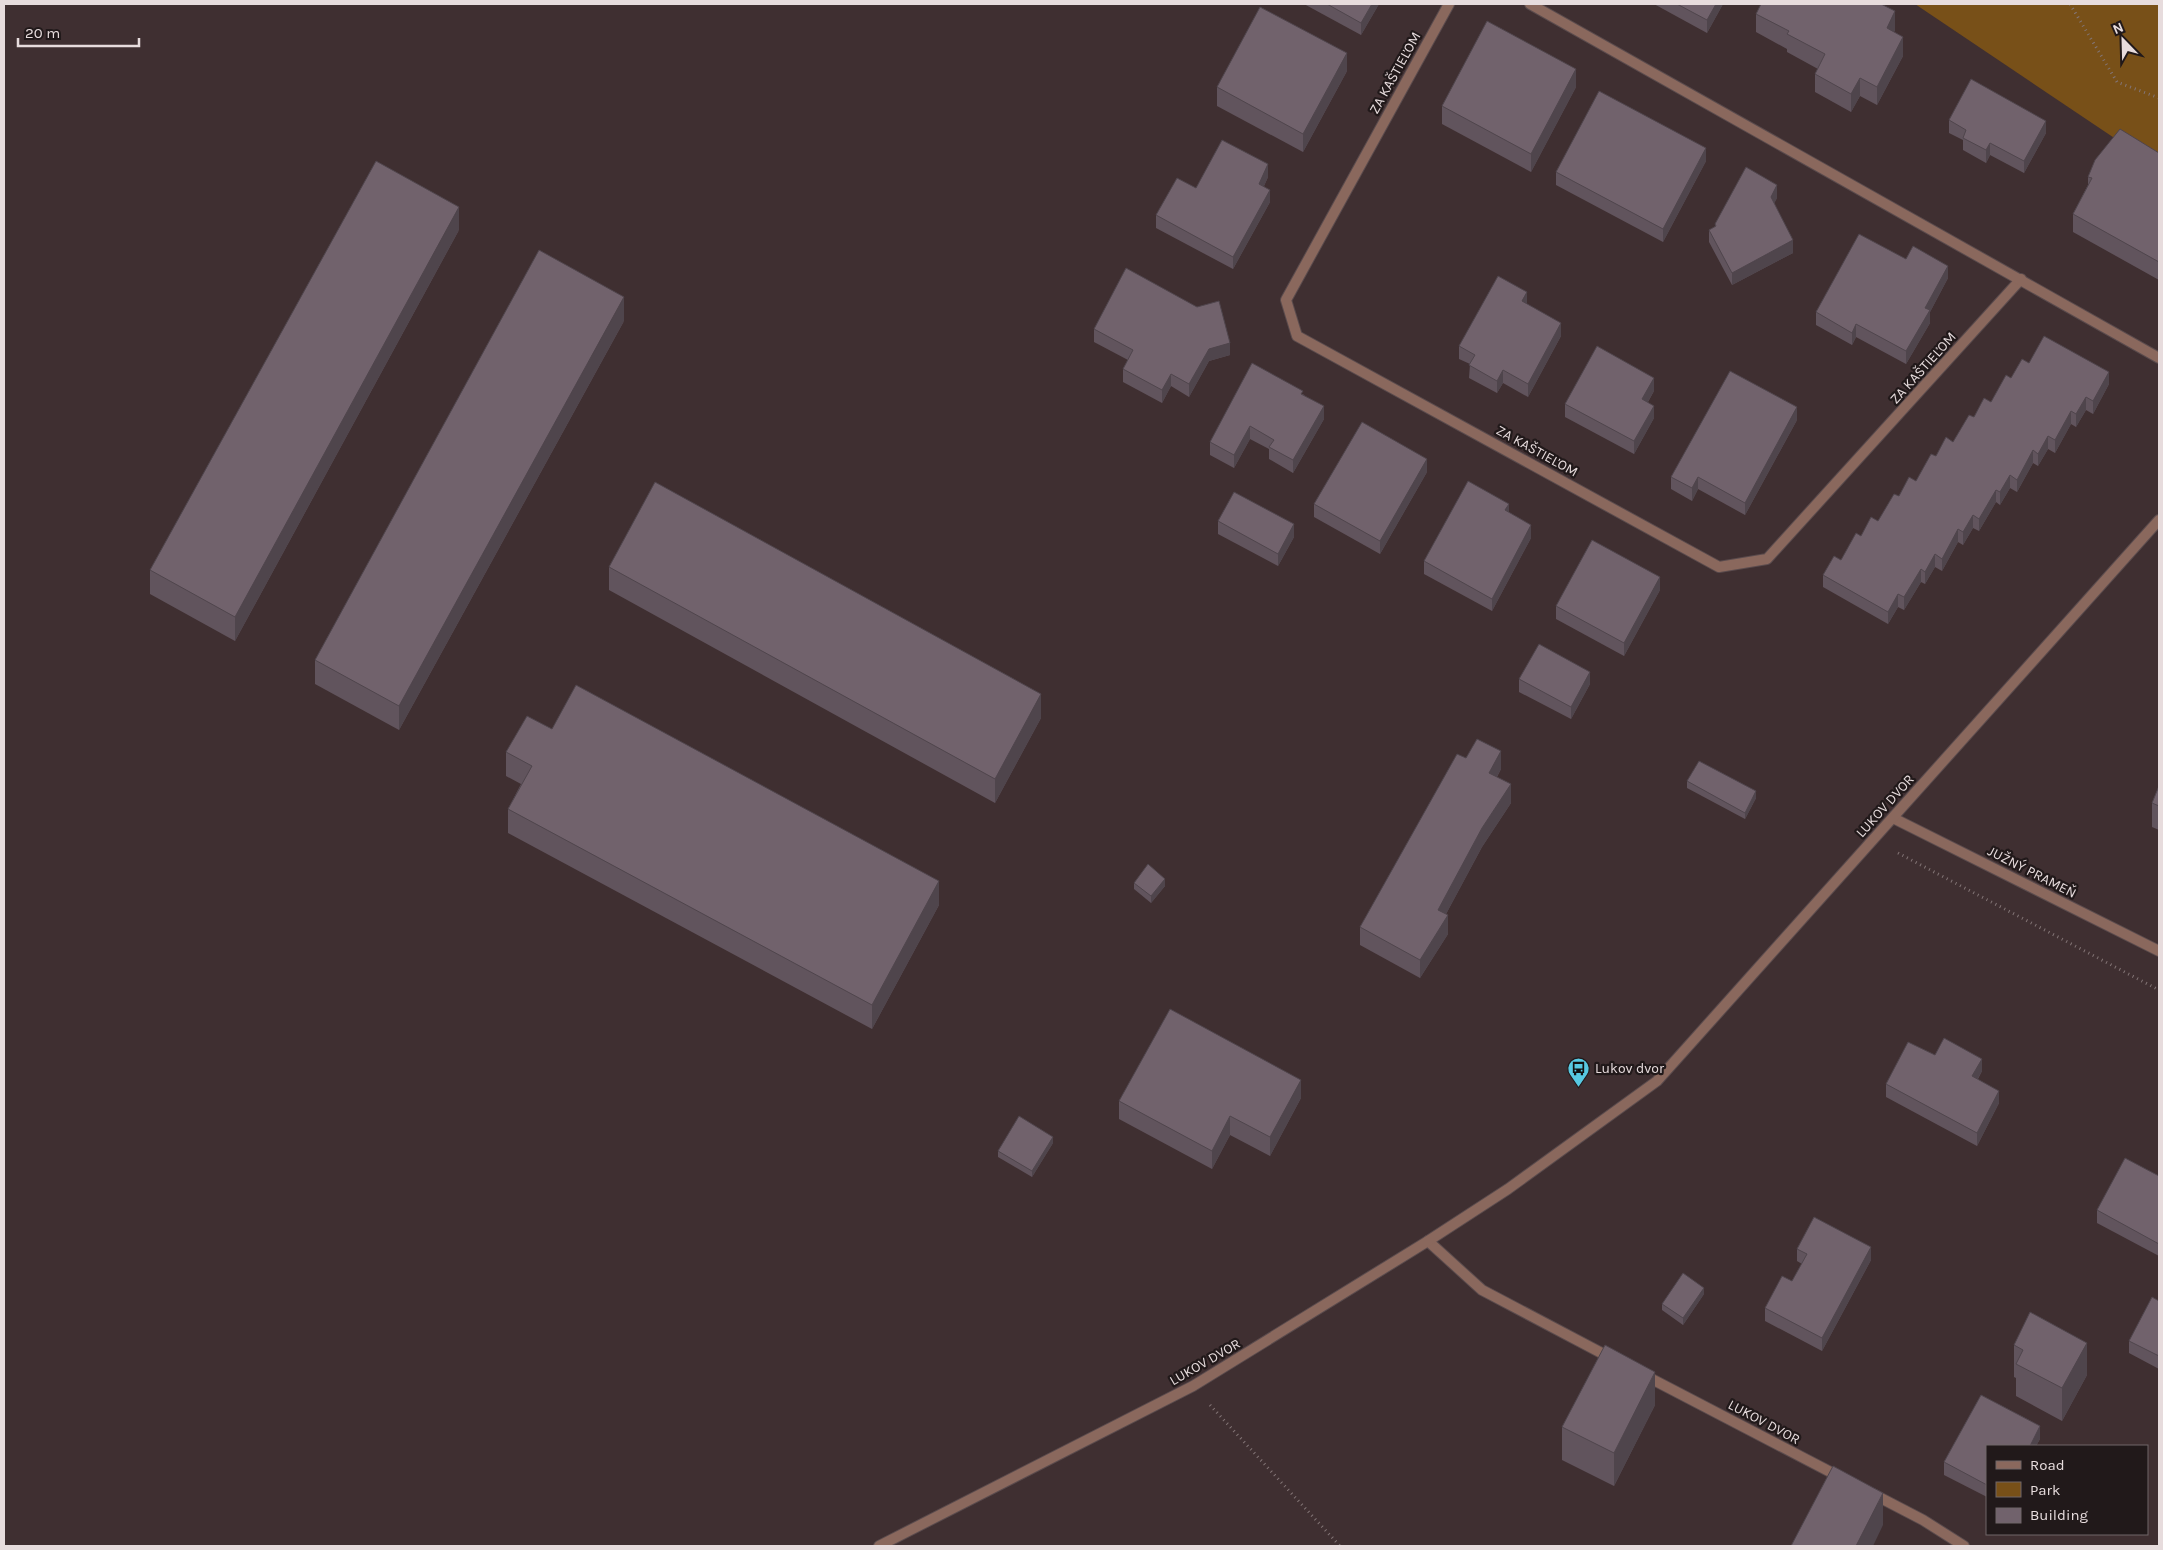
<svg xmlns="http://www.w3.org/2000/svg" width="2163" height="1550" viewBox="0 0 2163 1550" font-family="Karla,sans-serif">
  <style>
    .green { fill: #785018 }
    .lines { fill: none; stroke-linecap: round; stroke-linejoin: round }
    .minor-casing { stroke: #5a4b4d; stroke-width: 12 }
    .tertiary-casing { stroke: #5a4b4d; stroke-width: 12 }
    .path { stroke: #837576; stroke-width: 3; stroke-dasharray: 1 4; stroke-linecap: butt }
    .minor { stroke: #8a685d; stroke-width: 10 }
    .tertiary { stroke: #8a685d; stroke-width: 10 }
    .wall { fill: #61545d }
    .shaded-wall { fill: #4f454c }
    .building { fill: #71626c; stroke: #4f454c }
    .labels { text-anchor: middle; dominant-baseline: central; stroke-width: 4.5; stroke-linejoin: round; paint-order: stroke }
    .street-label { font-size: 14px; fill: #e7dcdd; stroke: #21191a }
    .poi-label { font-size: 14px; fill: #e7dcdd; stroke: #21191a; text-anchor: start }
  </style>
  <rect width="100%" height="100%" fill="#3f2f31"/>
  <path class="green" d="M 1915,4 L 2159,4 L 2159,168 Z"/>
  <g class="lines">
    <defs>
      <g id="minor">
        <path d="M 1449,4 L 1286,300 L 1297,336 L 1719,567 L 1767,559 L 2021,279"/>
        <path d="M 1530,4 L 2159,358"/>
        <path d="M 1893,818 L 2159,951"/>
        <path d="M 1428,1241 L 1482,1290 L 1611,1358"/>
        <path d="M 1644,1375 L 1842,1478"/>
        <path d="M 1873,1494 L 1923,1520 L 1964,1546"/>
      </g>
      <path id="tertiary" d="M 879,1546 L 1193,1386 L 1428,1241 L 1508,1189 L 1657,1081 L 2159,520"/>
    </defs>
    <use href="#minor" class="minor-casing"/>
    <use href="#tertiary" class="tertiary-casing"/>
    <g class="path">
      <path d="M 2070,4 L 2117,82 L 2159,98"/>
      <path d="M 1898,853 L 2159,990"/>
      <path d="M 1210,1405 L 1340,1546"/>
    </g>
    <use href="#minor" class="minor"/>
    <use href="#tertiary" class="tertiary"/>
  </g>
  <g class="wall">
    <path d="M 1304,4 L 1379,4 L 1361,35 Z"/>
    <path d="M 1654,4 L 1723,4 L 1707,33 Z"/>
    <path d="M 1756,14 L 1895,30 L 1894,32 L 1903,56 L 1877,105 L 1860,96 L 1851,112 L 1815,92 L 1815,74 L 1818,69 L 1787,52 L 1787,49 L 1756,32 Z"/>
    <path d="M 1347,71 L 1303,152 L 1217,106 L 1217,87 Z"/>
    <path d="M 1576,87 L 1531,172 L 1442,124 L 1442,106 Z"/>
    <path d="M 1949,120 L 2046,133 L 2024,173 L 1990,155 L 1986,163 L 1963,150 L 1963,140 L 1949,133 Z"/>
    <path d="M 2159,153 L 2159,280 L 2073,232 L 2073,214 L 2088,185 L 2088,177 Z"/>
    <path d="M 1706,161 L 1663,242 L 1556,185 L 1556,172 Z"/>
    <path d="M 1268,177 L 1264,186 L 1270,202 L 1233,269 L 1156,228 L 1156,215 L 1196,188 Z"/>
    <path d="M 1777,198 L 1774,203 L 1793,253 L 1732,285 L 1709,242 L 1709,230 L 1715,227 L 1715,224 Z"/>
    <path d="M 459,230 L 235,641 L 150,594 L 150,570 Z"/>
    <path d="M 1906,259 L 1948,278 L 1930,312 L 1930,323 L 1906,364 L 1856,337 L 1852,345 L 1816,325 L 1816,312 Z"/>
    <path d="M 1527,304 L 1561,336 L 1528,397 L 1503,383 L 1497,393 L 1469,378 L 1470,364 L 1459,359 L 1459,346 Z"/>
    <path d="M 624,321 L 399,730 L 315,684 L 315,660 Z"/>
    <path d="M 1094,329 L 1230,355 L 1209,361 L 1189,397 L 1171,386 L 1162,403 L 1123,382 L 1123,369 L 1128,360 L 1094,342 Z"/>
    <path d="M 2029,363 L 2109,384 L 2093,414 L 2086,410 L 2076,427 L 2071,424 L 2055,453 L 2048,449 L 2038,466 L 2033,463 L 2017,492 L 2010,488 L 2000,505 L 1996,502 L 1979,531 L 1973,528 L 1963,545 L 1958,542 L 1942,571 L 1935,567 L 1925,584 L 1921,582 L 1904,610 L 1898,607 L 1888,624 L 1823,587 L 1823,575 L 1841,560 L 1861,536 L 1878,521 L 1899,496 L 1916,481 L 1936,456 L 1953,442 L 1974,417 L 1991,402 L 2011,378 Z"/>
    <path d="M 1654,391 L 1648,402 L 1654,418 L 1634,454 L 1565,417 L 1565,404 Z"/>
    <path d="M 1303,394 L 1324,419 L 1293,473 L 1269,459 L 1269,449 L 1250,439 L 1234,468 L 1210,455 L 1210,442 Z"/>
    <path d="M 1797,420 L 1745,515 L 1698,489 L 1692,501 L 1671,489 L 1671,477 Z"/>
    <path d="M 1427,472 L 1380,554 L 1314,517 L 1314,504 Z"/>
    <path d="M 1509,512 L 1531,538 L 1492,611 L 1424,574 L 1424,561 Z"/>
    <path d="M 1218,521 L 1294,537 L 1278,566 L 1218,534 Z"/>
    <path d="M 609,567 L 1041,718 L 995,803 L 609,590 Z"/>
    <path d="M 1660,590 L 1624,656 L 1556,619 L 1556,606 Z"/>
    <path d="M 1519,679 L 1590,684 L 1571,719 L 1519,692 Z"/>
    <path d="M 552,729 L 939,905 L 872,1029 L 508,833 L 508,809 L 521,784 L 506,776 L 506,752 Z"/>
    <path d="M 1466,758 L 1501,769 L 1497,777 L 1511,803 L 1482,847 L 1446,914 L 1448,934 L 1420,978 L 1360,945 L 1360,927 Z"/>
    <path d="M 1687,781 L 1756,798 L 1745,819 L 1687,788 Z"/>
    <path d="M 2159,786 L 2159,830 L 2152,827 L 2152,803 Z"/>
    <path d="M 1134,883 L 1165,886 L 1151,903 L 1134,889 Z"/>
    <path d="M 1935,1055 L 1982,1071 L 1978,1079 L 1999,1103 L 1977,1146 L 1886,1097 L 1886,1084 Z"/>
    <path d="M 1301,1098 L 1270,1156 L 1230,1135 L 1212,1169 L 1119,1119 L 1119,1101 Z"/>
    <path d="M 1053,1143 L 1032,1177 L 998,1157 L 998,1151 Z"/>
    <path d="M 2159,1176 L 2159,1256 L 2097,1223 L 2097,1210 Z"/>
    <path d="M 1797,1249 L 1871,1260 L 1822,1351 L 1765,1321 L 1765,1308 L 1792,1281 L 1802,1264 L 1797,1261 Z"/>
    <path d="M 1704,1294 L 1683,1325 L 1662,1310 L 1662,1304 Z"/>
    <path d="M 2159,1301 L 2159,1369 L 2129,1353 L 2129,1341 Z"/>
    <path d="M 2014,1345 L 2087,1375 L 2062,1421 L 2016,1396 L 2016,1378 L 2014,1377 Z"/>
    <path d="M 1981,1395 L 2040,1426 L 2040,1439 L 2036,1446 L 1987,1446 L 1987,1497 L 1944,1475 L 1944,1462 Z"/>
    <path d="M 1655,1405 L 1614,1486 L 1562,1460 L 1562,1427 Z"/>
  </g>
  <g class="shaded-wall">
    <path d="M 1372,4 L 1379,4 L 1361,35 L 1361,23 Z"/>
    <path d="M 1716,4 L 1723,4 L 1707,33 L 1707,20 Z"/>
    <path d="M 1895,11 L 1895,30 L 1887,47 L 1887,28 Z"/>
    <path d="M 1903,37 L 1903,56 L 1877,105 L 1877,87 Z"/>
    <path d="M 1347,53 L 1347,71 L 1303,152 L 1303,134 Z"/>
    <path d="M 1576,69 L 1576,87 L 1531,172 L 1531,154 Z"/>
    <path d="M 1860,78 L 1860,96 L 1851,112 L 1851,94 Z"/>
    <path d="M 2046,121 L 2046,133 L 2024,173 L 2024,161 Z"/>
    <path d="M 1990,143 L 1990,155 L 1986,163 L 1986,150 Z"/>
    <path d="M 1706,148 L 1706,161 L 1663,242 L 1663,229 Z"/>
    <path d="M 1268,164 L 1268,177 L 1259,197 L 1259,184 Z"/>
    <path d="M 1777,185 L 1777,198 L 1771,210 L 1771,197 Z"/>
    <path d="M 1270,190 L 1270,202 L 1233,269 L 1233,257 Z"/>
    <path d="M 459,207 L 459,230 L 235,641 L 235,617 Z"/>
    <path d="M 1793,240 L 1793,253 L 1732,285 L 1732,273 Z"/>
    <path d="M 1948,266 L 1948,278 L 1930,312 L 1930,323 L 1906,364 L 1906,351 L 1925,308 Z"/>
    <path d="M 1527,292 L 1527,305 L 1522,301 Z"/>
    <path d="M 624,297 L 624,321 L 399,730 L 399,706 Z"/>
    <path d="M 1561,323 L 1561,336 L 1528,397 L 1528,384 Z"/>
    <path d="M 1856,324 L 1856,337 L 1852,345 L 1852,333 Z"/>
    <path d="M 1230,343 L 1230,355 L 1209,361 L 1189,397 L 1189,384 L 1209,349 Z"/>
    <path d="M 1503,370 L 1503,383 L 1497,393 L 1497,381 Z"/>
    <path d="M 2109,372 L 2109,384 L 2093,414 L 2093,401 Z"/>
    <path d="M 1171,374 L 1171,386 L 1162,403 L 1162,390 Z"/>
    <path d="M 1654,378 L 1654,391 L 1642,412 L 1642,399 Z"/>
    <path d="M 2086,397 L 2086,410 L 2076,427 L 2076,414 Z"/>
    <path d="M 1324,406 L 1324,419 L 1293,473 L 1293,460 Z"/>
    <path d="M 1654,406 L 1654,418 L 1634,454 L 1634,441 Z"/>
    <path d="M 1797,407 L 1797,420 L 1745,515 L 1745,503 Z"/>
    <path d="M 2071,411 L 2071,424 L 2055,453 L 2055,440 Z"/>
    <path d="M 1250,426 L 1250,439 L 1234,468 L 1234,455 Z"/>
    <path d="M 2048,436 L 2048,449 L 2038,466 L 2038,454 Z"/>
    <path d="M 2033,450 L 2033,463 L 2017,492 L 2017,480 Z"/>
    <path d="M 1427,459 L 1427,472 L 1380,554 L 1380,541 Z"/>
    <path d="M 2010,475 L 2010,488 L 2000,505 L 2000,492 Z"/>
    <path d="M 1698,477 L 1698,489 L 1692,501 L 1692,488 Z"/>
    <path d="M 1996,490 L 1996,502 L 1979,531 L 1979,519 Z"/>
    <path d="M 1509,504 L 1509,517 L 1505,510 Z"/>
    <path d="M 1973,515 L 1973,528 L 1963,545 L 1963,532 Z"/>
    <path d="M 1294,524 L 1294,537 L 1278,566 L 1278,554 Z"/>
    <path d="M 1531,525 L 1531,538 L 1492,611 L 1492,599 Z"/>
    <path d="M 1958,529 L 1958,542 L 1942,571 L 1942,559 Z"/>
    <path d="M 1935,554 L 1935,567 L 1925,584 L 1925,572 Z"/>
    <path d="M 1921,569 L 1921,582 L 1904,610 L 1904,597 Z"/>
    <path d="M 1660,577 L 1660,590 L 1624,656 L 1624,643 Z"/>
    <path d="M 1898,594 L 1898,607 L 1888,624 L 1888,612 Z"/>
    <path d="M 1590,672 L 1590,684 L 1571,719 L 1571,707 Z"/>
    <path d="M 1041,694 L 1041,718 L 995,803 L 995,779 Z"/>
    <path d="M 1501,751 L 1501,769 L 1489,791 L 1489,773 Z"/>
    <path d="M 1511,784 L 1511,803 L 1482,847 L 1438,929 L 1438,910 L 1482,828 Z"/>
    <path d="M 1756,791 L 1756,798 L 1745,819 L 1745,813 Z"/>
    <path d="M 1165,879 L 1165,886 L 1151,903 L 1151,896 Z"/>
    <path d="M 939,881 L 939,905 L 872,1029 L 872,1005 Z"/>
    <path d="M 1448,915 L 1448,934 L 1420,978 L 1420,960 Z"/>
    <path d="M 1982,1059 L 1982,1071 L 1972,1088 L 1972,1076 Z"/>
    <path d="M 1301,1080 L 1301,1098 L 1270,1156 L 1270,1137 Z"/>
    <path d="M 1999,1091 L 1999,1103 L 1977,1146 L 1977,1133 Z"/>
    <path d="M 1230,1116 L 1230,1135 L 1212,1169 L 1212,1151 Z"/>
    <path d="M 1053,1137 L 1053,1143 L 1032,1177 L 1032,1171 Z"/>
    <path d="M 1871,1247 L 1871,1260 L 1822,1351 L 1822,1338 Z"/>
    <path d="M 1704,1288 L 1704,1294 L 1683,1325 L 1683,1318 Z"/>
    <path d="M 2087,1343 L 2087,1375 L 2062,1421 L 2062,1388 Z"/>
    <path d="M 1655,1372 L 1655,1405 L 1614,1486 L 1614,1453 Z"/>
    <path d="M 2040,1426 L 2040,1439 L 2036,1446 L 2030,1446 Z"/>
    <path d="M 1883,1493 L 1883,1525 L 1873,1546 L 1856,1546 Z"/>
  </g>
  <g class="building">
    <path d="M 1327,4 L 1372,4 L 1361,23 Z"/>
    <path d="M 1677,4 L 1716,4 L 1707,20 Z"/>
    <path d="M 1761,4 L 1881,4 L 1895,11 L 1887,28 L 1903,37 L 1877,87 L 1860,78 L 1851,94 L 1815,74 L 1825,54 L 1787,34 L 1789,31 L 1756,14 Z"/>
    <path d="M 1260,7 L 1347,53 L 1303,134 L 1217,87 Z"/>
    <path d="M 1487,21 L 1576,69 L 1531,154 L 1442,106 Z"/>
    <path d="M 1971,79 L 2046,121 L 2024,161 L 1990,143 L 1986,150 L 1963,138 L 1966,130 L 1949,120 Z"/>
    <path d="M 1599,91 L 1706,148 L 1663,229 L 1556,172 Z"/>
    <path d="M 2120,129 L 2159,153 L 2159,262 L 2073,214 L 2092,178 L 2088,177 L 2095,160 Z"/>
    <path d="M 1222,140 L 1268,164 L 1259,184 L 1270,190 L 1233,257 L 1156,215 L 1177,178 L 1196,188 Z"/>
    <path d="M 376,161 L 459,207 L 235,617 L 150,570 Z"/>
    <path d="M 1746,167 L 1777,185 L 1771,197 L 1793,240 L 1732,273 L 1709,230 L 1716,226 L 1715,224 Z"/>
    <path d="M 1859,234 L 1906,259 L 1913,246 L 1948,266 L 1925,308 L 1930,310 L 1906,351 L 1856,324 L 1852,333 L 1816,312 Z"/>
    <path d="M 539,250 L 624,297 L 399,706 L 315,660 Z"/>
    <path d="M 1126,268 L 1197,307 L 1219,301 L 1230,343 L 1209,349 L 1189,384 L 1171,374 L 1162,390 L 1123,369 L 1133,350 L 1094,329 Z"/>
    <path d="M 1498,276 L 1527,292 L 1522,301 L 1561,323 L 1528,384 L 1503,370 L 1497,381 L 1469,365 L 1475,355 L 1459,346 Z"/>
    <path d="M 2044,336 L 2109,372 L 2093,401 L 2086,397 L 2076,414 L 2071,411 L 2055,440 L 2048,436 L 2038,454 L 2033,450 L 2017,480 L 2010,475 L 2000,492 L 1996,490 L 1979,519 L 1973,515 L 1963,532 L 1958,529 L 1942,559 L 1935,554 L 1925,572 L 1921,569 L 1904,597 L 1898,594 L 1888,612 L 1823,575 L 1834,556 L 1841,560 L 1856,533 L 1861,536 L 1871,517 L 1878,521 L 1894,494 L 1899,496 L 1909,477 L 1916,481 L 1931,454 L 1936,456 L 1946,437 L 1953,442 L 1969,415 L 1974,417 L 1984,398 L 1991,402 L 2006,375 L 2011,378 L 2022,359 L 2029,363 Z"/>
    <path d="M 1597,346 L 1654,378 L 1642,399 L 1654,406 L 1634,441 L 1565,404 Z"/>
    <path d="M 1252,363 L 1303,391 L 1301,394 L 1324,406 L 1293,460 L 1269,447 L 1274,440 L 1250,426 L 1234,455 L 1210,442 Z"/>
    <path d="M 1730,371 L 1797,407 L 1745,503 L 1698,477 L 1692,488 L 1671,477 Z"/>
    <path d="M 1362,422 L 1427,459 L 1380,541 L 1314,504 Z"/>
    <path d="M 1468,481 L 1509,504 L 1505,510 L 1531,525 L 1492,599 L 1424,561 Z"/>
    <path d="M 655,482 L 1041,694 L 995,779 L 609,567 Z"/>
    <path d="M 1234,492 L 1294,524 L 1278,554 L 1218,521 Z"/>
    <path d="M 1592,540 L 1660,577 L 1624,643 L 1556,606 Z"/>
    <path d="M 1539,644 L 1590,672 L 1571,707 L 1519,679 Z"/>
    <path d="M 576,685 L 939,881 L 872,1005 L 508,809 L 532,766 L 506,752 L 527,716 L 552,729 Z"/>
    <path d="M 1477,739 L 1501,751 L 1489,773 L 1511,784 L 1482,828 L 1438,910 L 1448,915 L 1420,960 L 1360,927 L 1457,754 L 1466,758 Z"/>
    <path d="M 1699,761 L 1756,791 L 1745,813 L 1687,781 Z"/>
    <path d="M 2159,786 L 2159,806 L 2152,803 Z"/>
    <path d="M 1148,864 L 1165,879 L 1151,896 L 1134,883 Z"/>
    <path d="M 1170,1009 L 1301,1080 L 1270,1137 L 1230,1116 L 1212,1151 L 1119,1101 Z"/>
    <path d="M 1944,1038 L 1982,1059 L 1972,1076 L 1999,1091 L 1977,1133 L 1886,1084 L 1908,1042 L 1935,1055 Z"/>
    <path d="M 1019,1116 L 1053,1137 L 1032,1171 L 998,1151 Z"/>
    <path d="M 2125,1158 L 2159,1176 L 2159,1244 L 2097,1210 Z"/>
    <path d="M 1814,1217 L 1871,1247 L 1822,1338 L 1765,1308 L 1782,1276 L 1792,1281 L 1807,1254 L 1797,1249 Z"/>
    <path d="M 1683,1273 L 1704,1288 L 1683,1318 L 1662,1304 Z"/>
    <path d="M 2152,1297 L 2159,1301 L 2159,1356 L 2129,1341 Z"/>
    <path d="M 2030,1312 L 2087,1343 L 2062,1388 L 2016,1364 L 2023,1350 L 2014,1345 Z"/>
    <path d="M 1605,1345 L 1655,1372 L 1614,1453 L 1562,1427 Z"/>
    <path d="M 1981,1395 L 2040,1426 L 2030,1446 L 1987,1446 L 1987,1485 L 1944,1462 Z"/>
    <path d="M 1833,1466 L 1883,1493 L 1856,1546 L 1791,1546 Z"/>
  </g>
  <defs>
    <symbol id="bus-pin" viewBox="-11 -11 22 30"><path d="M0 17L-7.5 6A9.5 9.5 0 1 1 7.5 6Z" fill="#57c9e2" stroke="#21191a"/><path d="M-5-6H5V4H4V6H2V4H-2V6H-4V4H-5ZM-3.5-4V0h7V-4ZM-3.5 1.2v1.5H-2V1.2ZM2 1.2v1.5H3.5V1.2Z" fill="#111"/></symbol>
  </defs>
  <g fill-rule="evenodd">
    <use href="#bus-pin" x="1566" y="1056" width="25" height="34"/>
  </g>
  <g class="labels">
    <g class="street-label">
      <text transform="translate(1395 73) rotate(-61)">ZA KAŠTIEĽOM</text>
      <text transform="translate(1923 368) rotate(-48)">ZA KAŠTIEĽOM</text>
      <text transform="translate(1537 451) rotate(29)">ZA KAŠTIEĽOM</text>
      <text transform="translate(1885 806) rotate(-48)">LUKOV DVOR</text>
      <text transform="translate(2032 872) rotate(27)">JUŽNÝ PRAMEŇ</text>
      <text transform="translate(1205 1362) rotate(-30)">LUKOV DVOR</text>
      <text transform="translate(1764 1422) rotate(28)">LUKOV DVOR</text>
    </g>
    <g class="poi-label">
      <text x="1595" y="1068">Lukov dvor</text>
    </g>
  </g>
  <rect width="2163" height="1550" fill="none" stroke="#e7dcdd" stroke-width="10"/>
  <rect x="1986" y="1445" width="162" height="90" fill="#21191a" stroke="#706768"/>
  <rect x="1996" y="1461" width="25" height="8" fill="#8a685d" stroke="#706768"/>
  <text x="2030" y="1470" font-size="15" fill="#e7dcdd">Road</text>
  <rect x="1996" y="1482" width="25" height="15" fill="#785018" stroke="#706768"/>
  <text x="2030" y="1495" font-size="15" fill="#e7dcdd">Park</text>
  <rect x="1996" y="1508" width="25" height="15" fill="#71626c" stroke="#706768"/>
  <text x="2030" y="1520" font-size="15" fill="#e7dcdd">Building</text>
  <g transform="translate(2123 40) rotate(337)" stroke="#21191a" stroke-width="4" paint-order="stroke">
  <path d="M0-4L9 19L0 12L-9 19Z" fill="#e7dcdd"/>
  <text y="-8" font-size="14" font-weight="bold" text-anchor="middle" fill="#e7dcdd">N</text>
  </g>
  <path d="M18 38v8h121v-8" fill="none" stroke="#e7dcdd" stroke-width="2.5"/>
  <text x="25" y="38" font-size="15" fill="#e7dcdd" stroke="#21191a" stroke-width="4" paint-order="stroke">20 m</text>
</svg>
